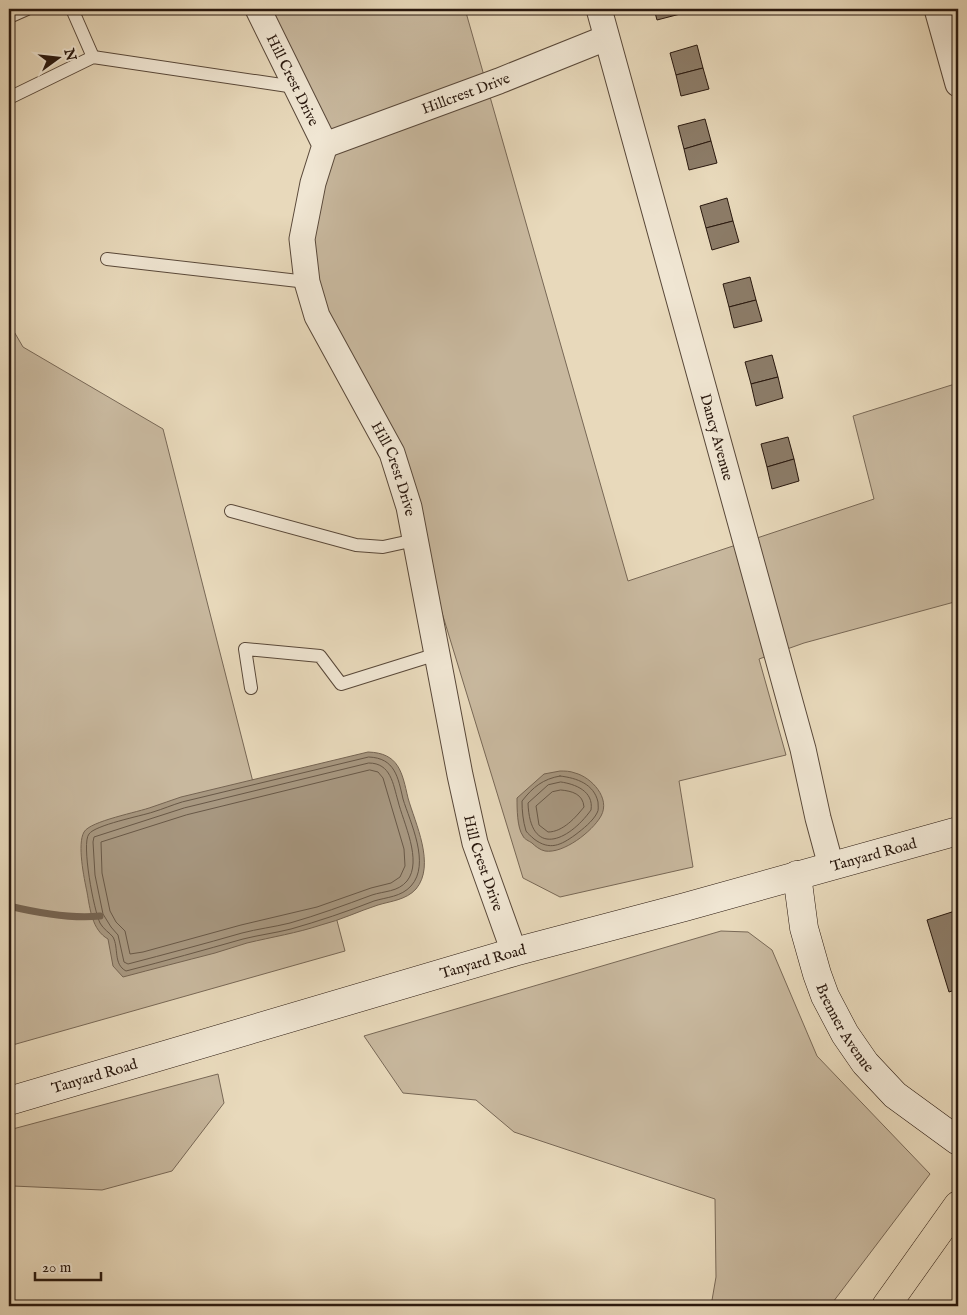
<svg xmlns="http://www.w3.org/2000/svg" width="967" height="1315" viewBox="0 0 967 1315" font-family="'IM FELL English',serif">
  <style>
    .green { fill: #c8b89e; stroke: #786856 }
    .water { fill: #a79780; stroke: #756452 }
    .lines { fill: none; stroke-linecap: round; stroke-linejoin: round }
    .shore { stroke: #685847; stroke-width: 1 }
    .stream { stroke: #756452; stroke-width: 7 }
    .building { fill: #8c7c68; stroke: #29180e }
    .lane-casing { stroke: #594839; stroke-width: 14 }
    .street-casing { stroke: #594839; stroke-width: 27 }
    .secondary-casing { stroke: #29180e; stroke-width: 29 }
    .primary-casing { stroke: #29180e; stroke-width: 29 }
    .lane { stroke: #f0e6d3; stroke-width: 12 }
    .street { stroke: #f0e6d3; stroke-width: 25 }
    .secondary { stroke: #f0e6d3; stroke-width: 28 }
    .primary { stroke: #e8d9bb; stroke-width: 28 }
    .labels { text-anchor: middle; dominant-baseline: central; stroke-width: 4; stroke-linejoin: round; paint-order: stroke }
    .street-label { font-size: 15px; fill: #29180e; stroke: #f0e6d3 }
  </style>
  <rect width="100%" height="100%" fill="#e8d9bb"/>
  <filter id="stains"><feTurbulence type="fractalNoise" baseFrequency=".004" numOctaves="4"/><feColorMatrix values="0 0 0 0 .2 0 0 0 0 .09 0 0 0 0 .02 0 0 0 .5 -.17"/></filter>
  <radialGradient id="worn" r=".72"><stop offset=".6" stop-color="#630" stop-opacity="0"/><stop offset="1" stop-color="#630" stop-opacity=".3"/></radialGradient>
  <g class="green">
    <path d="M 246,9 L 465,9 L 628,581 L 874,499 L 853,416 L 958,383 L 958,601 L 804,643 L 759,659 L 786,755 L 679,781 L 693,867 L 560,897 L 523,878 L 399,472 L 306,260 L 323,144 Z"/>
    <path d="M 9,323 L 23,347 L 163,429 L 255,790 L 330,894 L 345,951 L 9,1046 Z"/>
    <path d="M 721,931 L 748,932 L 772,950 L 817,1056 L 930,1174 L 830,1306 L 711,1306 L 716,1277 L 715,1199 L 514,1132 L 476,1100 L 403,1093 L 364,1036 Z"/>
    <path d="M 218,1074 L 224,1103 L 172,1171 L 102,1190 L 13,1186 L 9,1188 L 9,1130 Z"/>
  </g>
  <g class="water">
    <path d="M 368,752 C 399,753 402,772 408,798 C 415,823 436,865 416,889 C 406,900 391,901 378,905 C 359,911 341,920 321,925 C 297,933 272,937 247,943 C 236,946 226,950 215,953 C 184,961 153,969 123,977 L 113,966 L 108,939 C 92,930 90,909 87,892 C 84,878 77,844 84,832 C 90,821 139,812 152,807 C 162,804 171,800 181,797 Z"/>
    <path d="M 560,771 C 565,771 570,771 575,773 C 591,777 611,798 601,816 C 592,832 563,854 545,851 C 540,850 535,846 532,843 C 529,841 524,839 523,836 C 517,828 517,808 517,798 L 544,774 Z"/>
  </g>
  <g class="lines">
    <g class="shore">
      <path d="M 369,757 C 395,758 398,777 403,799 C 410,822 431,864 411,886 C 401,897 387,897 374,901 C 346,912 319,921 291,929 C 275,933 259,935 243,939 C 204,950 165,961 126,971 C 113,964 119,948 113,937 C 110,933 103,929 100,923 C 94,911 81,843 89,834 C 95,825 141,816 153,812 C 163,809 172,805 182,802 Z"/>
      <path d="M 369,763 C 391,763 393,784 398,801 C 403,822 423,861 407,881 C 398,892 384,891 372,895 C 345,905 318,915 290,923 C 274,927 257,929 242,933 C 204,944 166,954 128,964 L 124,962 L 118,935 L 111,927 L 103,914 L 95,875 L 93,842 L 94,837 L 184,808 Z"/>
      <path d="M 370,770 L 378,772 L 383,778 L 404,849 L 405,866 L 400,877 L 391,883 L 371,888 L 317,907 L 241,925 L 143,952 L 130,954 L 125,931 L 116,922 L 110,911 L 102,873 L 101,842 L 186,815 Z"/>
      <path d="M 560,776 C 577,778 594,784 598,802 C 598,806 599,810 597,813 C 593,821 583,829 575,835 C 561,845 550,851 534,839 C 531,836 528,834 526,831 C 523,821 522,811 522,801 C 533,787 543,779 560,776 Z"/>
      <path d="M 561,782 C 575,784 594,791 591,810 C 568,842 530,858 528,803 L 548,785 Z"/>
      <path d="M 561,790 C 572,791 583,794 584,807 C 576,817 563,832 548,832 L 539,825 L 536,806 L 552,792 Z"/>
    </g>
    <path class="stream" d="M 9,906 C 38,913 70,919 100,916"/>
  </g>
  <g class="building">
    <path d="M 654,9 L 683,9 L 684,13 L 657,20 Z"/>
    <path d="M 697,45 L 703,68 L 676,75 L 670,53 Z"/>
    <path d="M 703,68 L 709,89 L 681,96 L 676,75 Z"/>
    <path d="M 705,119 L 711,141 L 684,149 L 678,126 Z"/>
    <path d="M 711,141 L 717,163 L 689,170 L 684,149 Z"/>
    <path d="M 727,198 L 733,221 L 706,228 L 700,206 Z"/>
    <path d="M 733,221 L 739,242 L 712,250 L 706,228 Z"/>
    <path d="M 750,277 L 756,300 L 729,307 L 723,284 Z"/>
    <path d="M 756,300 L 762,321 L 734,328 L 729,307 Z"/>
    <path d="M 772,355 L 778,377 L 751,384 L 745,362 Z"/>
    <path d="M 778,377 L 783,398 L 756,406 L 751,384 Z"/>
    <path d="M 788,437 L 794,459 L 767,467 L 761,444 Z"/>
    <path d="M 794,459 L 799,481 L 772,489 L 767,467 Z"/>
    <path d="M 958,910 L 958,989 L 949,992 L 927,920 Z"/>
  </g>
  <g class="lines">
    <defs>
      <g id="lane">
        <path d="M 72,9 L 93,57"/>
        <path d="M 9,17 L 27,9"/>
        <path d="M 9,98 L 93,57 L 295,87"/>
        <path d="M 107,259 L 307,282"/>
        <path d="M 231,511 L 356,545 L 383,547 L 415,540"/>
        <path d="M 251,688 L 245,649 L 320,656 L 341,684 L 437,654"/>
      </g>
      <g id="street">
        <path id="s1" d="M 258,9 L 325,145 L 313,183 L 302,239 L 307,282 L 317,316 L 392,453 L 409,507 L 460,775 L 475,843 L 514,952"/>
        <path id="s2" d="M 599,9 L 803,749 L 818,818 L 831,866"/>
        <path d="M 937,9 L 958,84"/>
        <path id="s3" d="M 325,145 L 499,81 L 606,38"/>
      </g>
      <g id="secondary">
        <path id="s4" d="M 797,875 L 804,928 L 817,974 L 825,996 L 845,1034 L 865,1063 L 895,1095 L 958,1141"/>
        <path id="s5" d="M 9,1101 L 514,952 L 685,907 L 958,831"/>
      </g>
      <path id="primary" d="M 886,1306 L 958,1205"/>
    </defs>
    <use href="#lane" class="lane-casing"/>
    <use href="#street" class="street-casing"/>
    <use href="#secondary" class="secondary-casing"/>
    <use href="#primary" class="primary-casing"/>
    <use href="#lane" class="lane"/>
    <use href="#street" class="street"/>
    <use href="#secondary" class="secondary"/>
    <use href="#primary" class="primary"/>
  </g>
  <g class="labels">
    <g class="street-label">
      <text stroke="none"><textPath href="#s1" startOffset="79">Hill Crest Drive</textPath></text>
      <text stroke="none"><textPath href="#s3" startOffset="150">Hillcrest Drive</textPath></text>
      <text stroke="none"><textPath href="#s2" startOffset="444">Dancy Avenue</textPath></text>
      <text stroke="none"><textPath href="#s1" startOffset="499">Hill Crest Drive</textPath></text>
      <text stroke="none"><textPath href="#s5" startOffset="899">Tanyard Road</textPath></text>
      <text stroke="none"><textPath href="#s1" startOffset="904">Hill Crest Drive</textPath></text>
      <text stroke="none"><textPath href="#s5" startOffset="494">Tanyard Road</textPath></text>
      <text stroke="none"><textPath href="#s4" startOffset="162">Brenner Avenue</textPath></text>
      <text stroke="none"><textPath href="#s5" startOffset="89">Tanyard Road</textPath></text>
    </g>
  </g>
  <rect width="967" height="1315" fill="none" stroke="#e8d9bb" stroke-width="30"/>
  <rect x="10" y="10" width="947" height="1295" fill="none" stroke="#29180e" stroke-width="2.5"/>
  <rect x="15" y="15" width="937" height="1285" fill="none" stroke="#29180e"/>
  <g transform="translate(58 58) rotate(75)" stroke="#f0e6d3" stroke-width="4" paint-order="stroke">
  <path d="M0-4L9 19L0 12L-9 19Z" fill="#29180e"/>
  <text y="-8" font-size="14" font-weight="bold" text-anchor="middle" fill="#29180e">N</text>
  </g>
  <path d="M35 1272v8h66v-8" fill="none" stroke="#29180e" stroke-width="2.5"/>
  <text x="42" y="1272" font-size="15" fill="#29180e" stroke="#f0e6d3" stroke-width="4" paint-order="stroke">20 m</text>
  <rect width="100%" height="100%" filter="url(#stains)"/>
  <rect width="100%" height="100%" fill="url(#worn)"/>
</svg>
